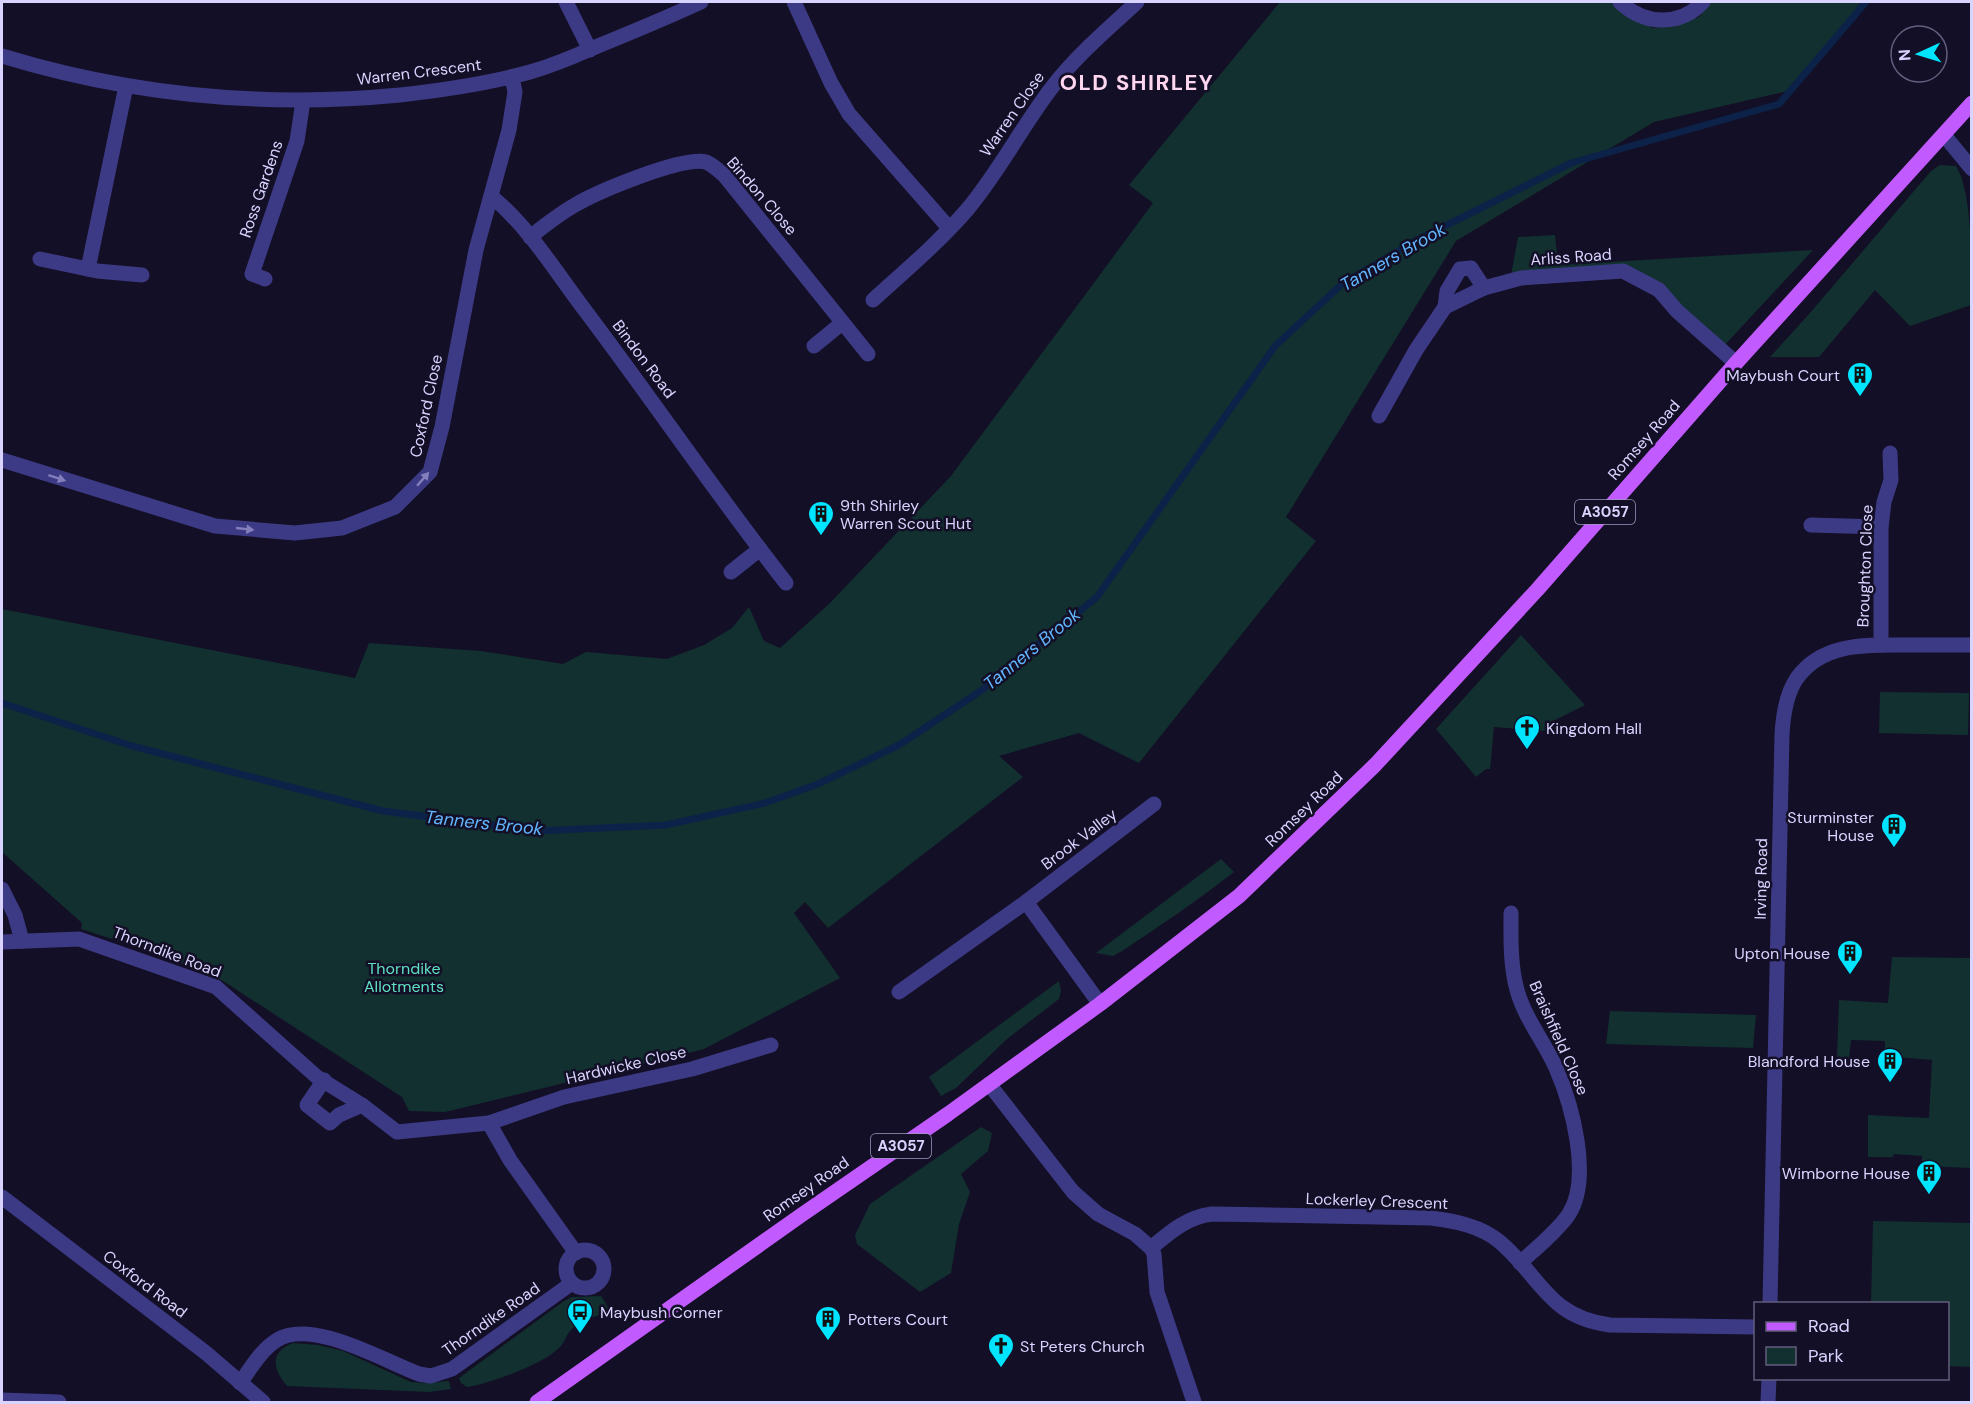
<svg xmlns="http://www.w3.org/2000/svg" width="1973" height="1404" viewBox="0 0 1973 1404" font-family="'DM Sans',sans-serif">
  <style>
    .green { fill: #12302f }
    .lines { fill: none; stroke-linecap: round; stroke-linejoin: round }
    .stream { stroke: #0c2248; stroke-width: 7 }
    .minor { stroke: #3d3a85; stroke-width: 15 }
    .tertiary { stroke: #3d3a85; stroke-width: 15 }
    .primary { stroke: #c25bff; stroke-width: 15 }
    .oneway { fill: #837fbc }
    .labels { text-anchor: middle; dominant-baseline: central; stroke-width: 5; stroke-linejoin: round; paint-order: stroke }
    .shield { fill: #130f26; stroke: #9e99be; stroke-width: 1.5 }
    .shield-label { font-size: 15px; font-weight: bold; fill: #d9d4ff }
    .street-label { font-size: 16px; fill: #d9d4ff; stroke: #130f26 }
    .poi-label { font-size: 16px; fill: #d9d4ff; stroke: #130f26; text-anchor: end }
    .park-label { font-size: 16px; fill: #5fe0c0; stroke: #130f26 }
    .water-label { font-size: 18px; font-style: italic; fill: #62b6ff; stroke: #130f26 }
    .district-label { font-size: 22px; font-weight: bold; letter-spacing: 1.5px; fill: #ffd6f0; stroke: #130f26 }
  </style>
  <rect width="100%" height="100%" fill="#130f26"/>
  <g class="green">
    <path d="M 1280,2 L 1612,2 L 1623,13 L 1653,28 L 1676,25 L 1699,17 L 1710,2 L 1861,2 L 1796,89 L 1654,122 L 1456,241 L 1286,517 L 1316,541 L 1139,763 L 1079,733 L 999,756 L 1023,777 L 828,928 L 805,902 L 794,913 L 840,978 L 704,1049 L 445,1112 L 409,1111 L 402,1097 L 223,981 L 159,954 L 81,929 L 82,923 L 2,852 L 2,609 L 355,678 L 369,643 L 481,651 L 563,664 L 586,652 L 667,659 L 704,645 L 732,628 L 749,607 L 764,641 L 780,648 L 829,604 L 951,476 L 1153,203 L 1129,185 Z"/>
    <path d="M 1940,165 L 1956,166 C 1973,193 1972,270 1971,305 L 1910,326 L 1875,290 L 1819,357 L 1770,357 L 1810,313 L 1931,171 Z"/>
    <path d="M 1555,235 L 1558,265 L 1813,250 L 1721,349 L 1677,311 L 1623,271 L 1510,281 L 1518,237 Z"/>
    <path d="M 1521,635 L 1585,705 L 1551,722 L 1546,722 L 1546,731 L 1494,727 L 1490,769 L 1486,769 L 1476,777 L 1436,729 Z"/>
    <path d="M 1880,692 L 1969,693 L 1968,735 L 1879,733 Z"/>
    <path d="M 1221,859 L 1234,872 C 1198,900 1160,926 1122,951 L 1113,956 L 1096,953 Z"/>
    <path d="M 1892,957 L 1971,958 L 1971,1168 L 1922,1166 L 1922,1156 L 1894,1154 L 1893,1157 L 1868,1157 L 1868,1115 L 1929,1118 L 1932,1060 L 1885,1056 L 1885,1041 L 1851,1040 L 1849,1058 L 1837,1057 L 1839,1000 L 1888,1003 Z"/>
    <path d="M 1059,981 L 1061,991 L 1059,999 L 1007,1039 L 956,1088 L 941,1096 L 929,1077 Z"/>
    <path d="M 1610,1011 L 1756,1015 L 1753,1048 L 1606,1044 Z"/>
    <path d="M 981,1127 L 992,1133 L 988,1151 L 961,1174 L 970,1192 L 959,1224 L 951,1273 L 920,1292 L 857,1244 L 855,1235 L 870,1204 Z"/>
    <path d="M 1873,1221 L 1971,1223 L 1971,1367 L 1948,1366 L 1948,1304 L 1871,1303 Z"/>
    <path d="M 601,1296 L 611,1312 C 597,1316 579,1320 570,1331 C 566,1336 564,1343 560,1347 C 543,1365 490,1383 467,1387 L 461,1383 L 459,1378 L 564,1301 L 572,1297 Z"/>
    <path d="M 293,1343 L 318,1345 L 343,1351 L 411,1382 L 427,1383 L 449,1381 L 451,1389 L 429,1392 L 287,1386 C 273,1369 269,1352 293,1343 Z"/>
  </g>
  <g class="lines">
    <path class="stream" d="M 2,703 L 132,746 L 383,811 L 538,831 L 666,825 L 765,803 L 818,784 L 899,745 L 982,690 L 1097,597 L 1275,346 L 1341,285 L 1415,241 L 1571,163 L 1779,104 L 1866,2"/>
    <g class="minor">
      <path d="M 566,2 L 590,50"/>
      <path d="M 794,2 L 831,83 L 849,114 L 949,228"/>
      <path d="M 1620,2 C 1644,25 1680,27 1703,2"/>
      <path d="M 2,56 C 133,96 264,108 400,95 C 444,90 487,84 530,72 C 551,66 573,57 593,48 C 630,33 666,18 701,2"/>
      <path d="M 1944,135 L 1972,169"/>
      <path d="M 492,197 C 530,228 557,274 587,313 C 654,402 717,495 786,583"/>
      <path d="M 530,237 C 544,226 559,214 575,205 C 597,192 682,156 706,162 C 713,165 718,170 724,175 L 868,354"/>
      <path d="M 40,259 L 97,271 L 142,275"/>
      <path d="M 88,269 L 126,86"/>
      <path d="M 265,279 L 252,274 L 297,141 L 303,101"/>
      <path d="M 873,300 C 905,271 938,243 966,211 C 999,172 1022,126 1053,86 C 1077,55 1108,29 1137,2"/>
      <path d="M 1445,307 L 1447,291 L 1460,269 L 1471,268 L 1484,288"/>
      <path d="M 814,346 L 842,323"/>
      <path d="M 1379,416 L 1416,350 L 1445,307 L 1484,288 L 1521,278 L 1623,271 L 1659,290 L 1677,311 L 1736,363"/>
      <path d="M 2,460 L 215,526 L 295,533 L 342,528 L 395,507 L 430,472 L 442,427 L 476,250 L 509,130 L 515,92 L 512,77"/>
      <path d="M 1811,525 L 1881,527"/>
      <path d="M 731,572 L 760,549"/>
      <path d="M 1881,645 L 1881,527 L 1884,502 L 1891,480 L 1890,453"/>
      <path d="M 2,889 L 15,915 L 22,941"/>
      <path d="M 1026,902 L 1100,1004"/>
      <path d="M 1511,913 C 1511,938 1510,965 1517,990 C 1525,1019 1544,1041 1556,1068 C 1572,1105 1592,1177 1569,1214 C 1558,1231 1535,1249 1520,1263"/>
      <path d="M 2,942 L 79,939 L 216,987 L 317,1077 L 362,1105 L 397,1132 L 489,1123 L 510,1160 L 576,1253"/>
      <path d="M 899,992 L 1026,902 L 1154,804"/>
      <path d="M 324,1080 L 307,1105 L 330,1123 L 339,1115 L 362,1105"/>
      <path d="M 989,1084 L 1073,1192 L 1098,1214 L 1135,1234 L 1151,1248 L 1154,1254 L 1157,1292 L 1194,1402"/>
      <path d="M 489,1123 L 564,1097 L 692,1069 L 771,1045"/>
      <path d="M 1151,1248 C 1170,1232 1187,1217 1212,1214 L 1431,1218 C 1455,1221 1481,1226 1500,1242 C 1541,1277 1548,1317 1610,1325 L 1756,1327"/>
      <circle cx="585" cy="1269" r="19"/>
      <path d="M 1770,1304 L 1782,735 C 1783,715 1786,694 1797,678 C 1823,642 1868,645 1907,645 C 1929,645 1950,645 1972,645"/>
      <path d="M 240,1383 C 251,1368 261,1350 277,1340 C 312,1318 384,1361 419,1374 L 431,1376 L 452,1369 L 572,1283"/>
      <path d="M 1768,1402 L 1769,1378"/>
    </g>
    <g class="tertiary">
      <path d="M 2,1197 L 206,1353 L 263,1402"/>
      <path d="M 2,1400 L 59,1402"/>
    </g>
    <path class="primary" d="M 537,1402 L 800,1216 L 948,1114 L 1100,1004 L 1239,896 L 1375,765 L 1537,590 L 1736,363 L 1972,103"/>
  </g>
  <defs><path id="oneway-solid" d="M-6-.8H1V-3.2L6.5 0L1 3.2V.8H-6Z" transform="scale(1.5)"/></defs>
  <g class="oneway">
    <use href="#oneway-solid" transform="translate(57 478) rotate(18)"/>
    <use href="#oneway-solid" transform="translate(423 479) rotate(-49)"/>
    <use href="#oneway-solid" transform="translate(245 529) rotate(6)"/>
  </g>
  <defs>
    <symbol id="building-pin" viewBox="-11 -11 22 30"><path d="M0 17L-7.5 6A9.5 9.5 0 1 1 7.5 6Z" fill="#00e5ff" stroke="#130f26"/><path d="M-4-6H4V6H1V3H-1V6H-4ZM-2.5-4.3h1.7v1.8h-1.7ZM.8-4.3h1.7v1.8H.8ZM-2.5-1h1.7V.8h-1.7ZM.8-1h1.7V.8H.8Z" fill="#111"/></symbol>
    <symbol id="church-pin" viewBox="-11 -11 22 30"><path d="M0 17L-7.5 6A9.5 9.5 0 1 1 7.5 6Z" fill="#00e5ff" stroke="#130f26"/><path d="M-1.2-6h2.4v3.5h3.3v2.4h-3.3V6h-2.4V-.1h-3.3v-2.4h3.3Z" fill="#111"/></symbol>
    <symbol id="bus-pin" viewBox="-11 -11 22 30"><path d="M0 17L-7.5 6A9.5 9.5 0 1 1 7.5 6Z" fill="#00e5ff" stroke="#130f26"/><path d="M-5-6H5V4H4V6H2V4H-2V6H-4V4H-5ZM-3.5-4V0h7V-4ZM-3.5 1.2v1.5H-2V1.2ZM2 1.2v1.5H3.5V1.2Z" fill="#111"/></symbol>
  </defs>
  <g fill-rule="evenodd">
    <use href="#building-pin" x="1845" y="360" width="30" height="40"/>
    <use href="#building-pin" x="806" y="499" width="30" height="40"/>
    <use href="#church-pin" x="1512" y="713" width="30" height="40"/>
    <use href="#building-pin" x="1879" y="811" width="30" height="40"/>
    <use href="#building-pin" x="1835" y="938" width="30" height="40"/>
    <use href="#building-pin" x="1875" y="1046" width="30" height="40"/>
    <use href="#building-pin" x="1914" y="1158" width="30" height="40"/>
    <use href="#bus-pin" x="565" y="1297" width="30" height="40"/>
    <use href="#building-pin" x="813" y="1304" width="30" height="40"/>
    <use href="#church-pin" x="986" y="1331" width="30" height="40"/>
  </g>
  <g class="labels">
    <g class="shield">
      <rect x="1575" y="500" width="60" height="24" rx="4.5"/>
      <rect x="871" y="1134" width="60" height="24" rx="4.5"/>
    </g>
    <g class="shield-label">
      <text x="1605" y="512">A3057</text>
      <text x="901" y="1146">A3057</text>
    </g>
    <g class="street-label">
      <text transform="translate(419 72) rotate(-7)">Warren Crescent</text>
      <text transform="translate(1012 114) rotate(-55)">Warren Close</text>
      <text transform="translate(261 189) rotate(-71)">Ross Gardens</text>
      <text transform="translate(762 196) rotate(49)">Bindon Close</text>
      <text transform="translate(1571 257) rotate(-4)">Arliss Road</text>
      <text transform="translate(644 359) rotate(53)">Bindon Road</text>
      <text transform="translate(426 406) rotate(-78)">Coxford Close</text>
      <text transform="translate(1644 440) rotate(-49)">Romsey Road</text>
      <text transform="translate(1865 566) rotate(-88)">Broughton Close</text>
      <text transform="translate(1304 809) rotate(-44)">Romsey Road</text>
      <text transform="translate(1079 839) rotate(-37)">Brook Valley</text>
      <text transform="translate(1761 879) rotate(-89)">Irving Road</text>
      <text transform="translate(167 952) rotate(21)">Thorndike Road</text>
      <text transform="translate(1559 1038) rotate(66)">Braishfield Close</text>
      <text transform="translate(626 1065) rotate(-13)">Hardwicke Close</text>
      <text transform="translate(806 1189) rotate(-35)">Romsey Road</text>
      <text transform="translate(1377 1201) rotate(2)">Lockerley Crescent</text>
      <text transform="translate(145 1284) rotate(37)">Coxford Road</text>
      <text transform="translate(491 1319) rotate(-35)">Thorndike Road</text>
    </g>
    <g class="poi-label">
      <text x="1840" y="375">Maybush Court</text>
      <text x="840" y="505" text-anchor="start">9th Shirley<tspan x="840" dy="18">Warren Scout Hut</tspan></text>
      <text x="1546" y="728" text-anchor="start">Kingdom Hall</text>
      <text x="1874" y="817">Sturminster<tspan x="1874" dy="18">House</tspan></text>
      <text x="1830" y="953">Upton House</text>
      <text x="1870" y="1061">Blandford House</text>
      <text x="1910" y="1173">Wimborne House</text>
      <text x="600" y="1312" text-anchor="start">Maybush Corner</text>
      <text x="848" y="1319" text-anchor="start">Potters Court</text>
      <text x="1020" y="1346" text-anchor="start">St Peters Church</text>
    </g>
    <g class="park-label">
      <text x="404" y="968">Thorndike<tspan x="404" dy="18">Allotments</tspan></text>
    </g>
    <g class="water-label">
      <text transform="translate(1393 257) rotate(-30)">Tanners Brook</text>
      <text transform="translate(1032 649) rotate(-39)">Tanners Brook</text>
      <text transform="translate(484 823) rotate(6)">Tanners Brook</text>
    </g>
    <g class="district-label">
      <text x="1137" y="82">OLD SHIRLEY</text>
    </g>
  </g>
  <rect width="1973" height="1404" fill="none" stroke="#d9d4ff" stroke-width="6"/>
  <rect x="1754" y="1302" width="195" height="78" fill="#130f26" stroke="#625e7d" stroke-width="1.5"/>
  <rect x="1766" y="1322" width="30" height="9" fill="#c25bff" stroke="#625e7d" stroke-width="1.5"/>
  <text x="1808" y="1332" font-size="18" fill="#d9d4ff">Road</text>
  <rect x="1766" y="1347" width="30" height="18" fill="#12302f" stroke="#625e7d" stroke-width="1.5"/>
  <text x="1808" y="1362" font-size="18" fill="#d9d4ff">Park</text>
  <g transform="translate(1919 54) rotate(266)"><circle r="28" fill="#130f26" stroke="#625e7d" stroke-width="1.5"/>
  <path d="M0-4.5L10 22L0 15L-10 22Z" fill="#00e5ff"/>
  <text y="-9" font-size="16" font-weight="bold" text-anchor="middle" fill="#d9d4ff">N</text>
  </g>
</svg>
